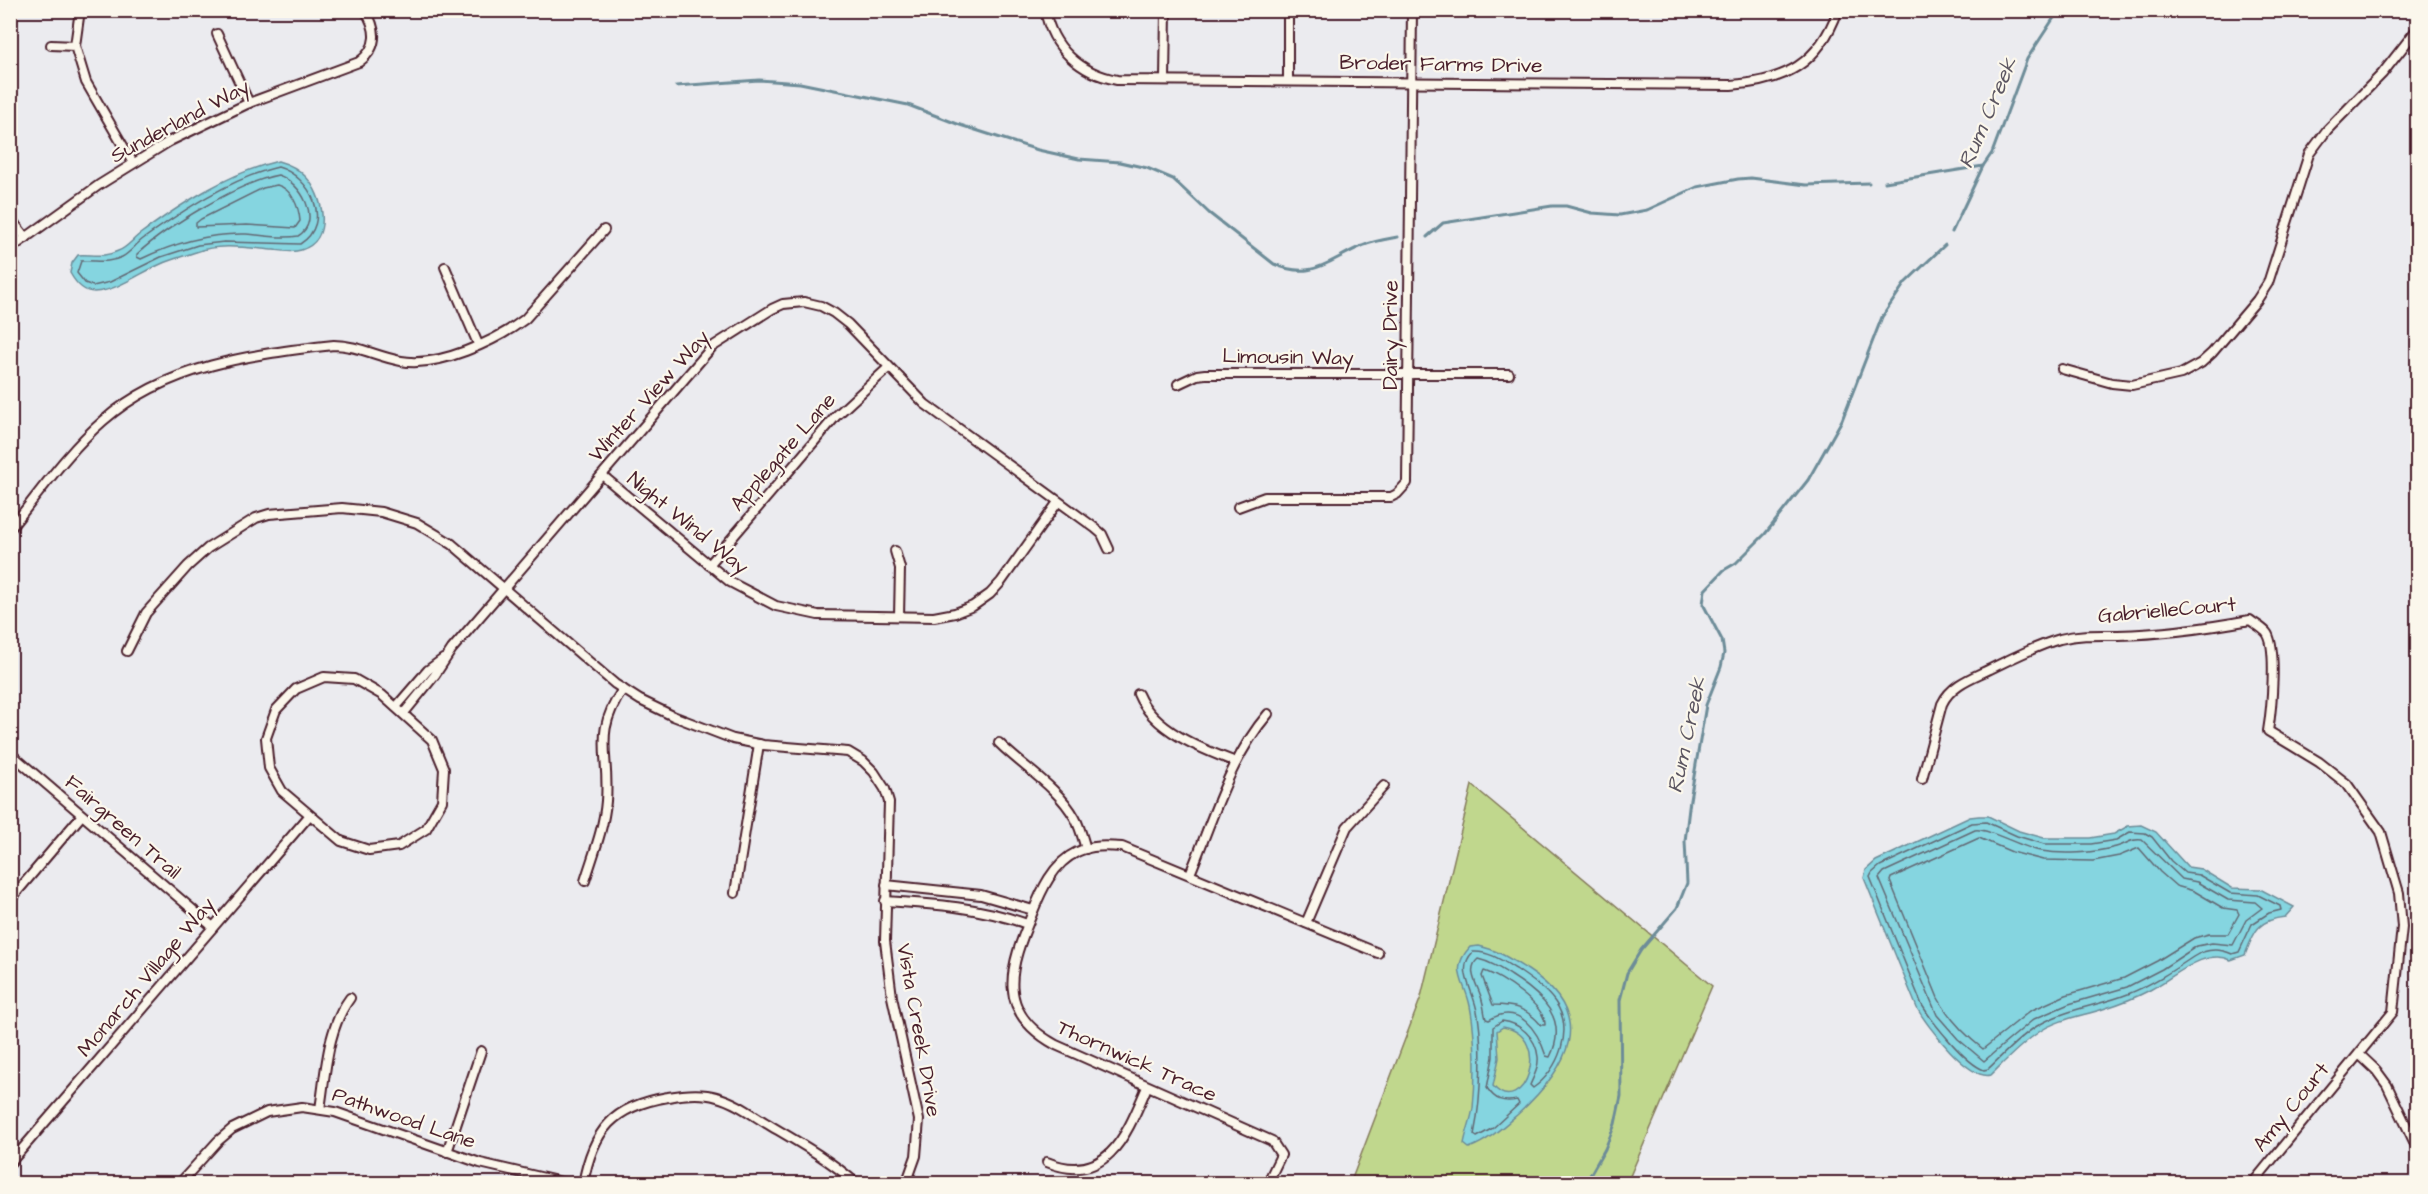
<svg xmlns="http://www.w3.org/2000/svg" width="2428" height="1194" viewBox="0 0 2428 1194" font-family="'Architects Daughter',sans-serif">
  <style>
    .green { fill: #c0d78d; stroke: #857b5c; stroke-width: 1.5 }
    .water { fill: #85d5e0; stroke: #6d8c98; stroke-width: 1.5; fill-rule: evenodd }
    .lines { fill: none; stroke-linecap: round; stroke-linejoin: round }
    .shore { stroke: #626873; stroke-width: 1.5 }
    .stream { stroke: #6d8c98; stroke-width: 3 }
    .street-casing { stroke: #4a1f2b; stroke-width: 12 }
    .street { stroke: #fbf7ec; stroke-width: 8 }
    .labels { text-anchor: middle; dominant-baseline: central; stroke-width: 4.5; stroke-linejoin: round; paint-order: stroke }
    .street-label { font-size: 21px; fill: #4a1f2b; stroke: #fbf7ec }
    .water-label { font-size: 22px; font-style: italic; fill: #5c5661; stroke: #fbf7ec }
  </style>
  <rect width="100%" height="100%" fill="#ebebef"/>
  <filter id="ink" filterUnits="userSpaceOnUse"><feTurbulence type="fractalNoise" baseFrequency=".0167" numOctaves="2"/><feDisplacementMap in="SourceGraphic" scale="12" xChannelSelector="R" yChannelSelector="G"/><feConvolveMatrix kernelMatrix="1 2 1 2 8 2 1 2 1" color-interpolation-filters="sRGB"/></filter>
  <g filter="url(#ink)">
    <path class="green" d="M 1472,785 L 1712,986 L 1627,1183 L 1350,1184 L 1421,997 Z"/>
    <g class="water">
      <path d="M 278,161 C 289,164 298,168 306,177 C 323,195 334,240 301,250 C 293,253 282,251 274,250 C 249,248 219,243 196,252 C 185,256 172,259 161,264 C 140,273 117,291 94,292 C 82,292 75,282 70,273 L 72,263 L 78,255 C 92,254 104,258 118,251 C 127,248 133,239 140,234 C 181,204 228,173 278,161 Z"/>
      <path d="M 1979,816 L 1988,816 L 2019,831 L 2044,838 L 2090,838 L 2114,834 L 2128,826 L 2141,825 L 2156,832 L 2188,867 L 2201,869 L 2232,888 L 2260,889 L 2294,907 L 2285,917 C 2257,920 2254,932 2245,955 L 2231,960 C 2204,947 2174,978 2150,990 C 2135,998 2119,1004 2103,1009 C 2082,1016 2058,1019 2039,1032 C 2021,1044 2006,1060 1991,1075 C 1969,1081 1927,1026 1917,1008 L 1864,878 L 1866,870 L 1876,861 L 1970,817 Z"/>
      <path d="M 1479,946 C 1498,950 1512,960 1528,970 C 1599,1016 1568,1068 1518,1114 C 1503,1127 1488,1141 1469,1148 L 1464,1144 C 1466,1132 1471,1121 1473,1108 C 1476,1078 1476,1036 1470,1006 C 1465,981 1449,970 1470,947 ZM 1503,1027 C 1555,1036 1523,1121 1493,1086 L 1499,1058 L 1497,1031 Z"/>
    </g>
    <g class="lines">
      <g class="shore">
        <path d="M 278,167 C 310,176 334,222 300,244 L 224,242 L 198,245 L 161,257 L 110,282 L 93,286 L 85,283 L 77,273 L 81,261 C 96,260 107,264 122,257 C 130,253 136,244 143,239 C 182,211 231,178 278,167 Z"/>
        <path d="M 278,175 C 301,182 323,221 298,236 C 281,239 263,235 246,234 C 209,233 174,243 141,259 L 137,257 L 137,254 C 168,226 237,183 278,175 Z"/>
        <path d="M 277,185 C 292,189 299,207 300,221 L 295,228 L 247,225 L 196,227 L 196,223 L 201,219 L 263,188 Z"/>
        <path d="M 1986,822 L 2017,836 L 2044,844 L 2091,844 L 2116,840 L 2130,832 L 2145,833 L 2152,837 L 2171,861 L 2185,873 L 2199,875 L 2230,893 L 2258,895 L 2280,906 L 2281,910 L 2269,913 L 2252,924 L 2239,952 L 2232,954 C 2219,948 2205,949 2193,957 C 2172,971 2151,985 2128,994 C 2098,1006 2065,1009 2037,1026 C 2019,1037 2003,1055 1988,1069 L 1984,1070 C 1965,1063 1933,1023 1922,1005 L 1870,877 L 1872,873 L 1880,866 L 1972,823 Z"/>
        <path d="M 1975,830 C 1989,828 2022,848 2041,851 C 2064,855 2093,853 2116,847 C 2126,845 2131,838 2142,840 L 2182,879 L 2197,882 L 2228,900 L 2255,902 L 2262,908 L 2246,920 L 2233,945 L 2212,943 L 2197,946 L 2162,969 L 2127,987 L 2069,1004 L 2034,1019 L 1984,1061 L 1958,1039 L 1937,1015 L 1879,878 L 1884,872 Z"/>
        <path d="M 1979,838 L 2012,852 L 2043,860 L 2093,861 L 2119,856 L 2139,848 L 2160,872 L 2176,886 L 2194,891 L 2223,908 L 2237,910 L 2239,914 L 2228,934 L 2209,934 L 2194,938 L 2157,961 L 2124,978 L 2066,995 L 2030,1011 L 1983,1049 C 1965,1035 1949,1018 1938,998 L 1890,881 L 1891,878 Z"/>
        <path d="M 1473,952 C 1489,951 1503,961 1516,969 C 1529,978 1546,989 1555,1002 C 1575,1030 1558,1071 1533,1088 L 1530,1085 C 1534,1076 1539,1067 1538,1057 C 1536,1037 1520,1023 1502,1021 L 1493,1027 L 1493,1057 L 1487,1088 C 1495,1100 1503,1103 1517,1100 L 1519,1104 L 1493,1128 L 1477,1137 L 1474,1135 C 1481,1102 1485,1031 1474,1000 C 1469,983 1458,967 1473,952 Z"/>
        <path d="M 1478,959 C 1491,962 1501,969 1512,976 C 1542,995 1569,1019 1550,1057 L 1546,1056 C 1538,1031 1519,1001 1489,1020 L 1486,1019 C 1484,1013 1484,1006 1482,1000 C 1479,987 1465,970 1478,959 Z"/>
        <path d="M 1484,971 C 1501,976 1546,1006 1545,1025 L 1541,1025 C 1527,1008 1514,1005 1493,1005 L 1482,976 Z"/>
      </g>
      <g class="stream">
        <path d="M 676,86 L 759,80 L 800,83 L 908,105 L 960,125 L 1038,150 L 1079,159 L 1120,162 L 1147,168 L 1173,179 L 1209,213 L 1274,264 C 1313,281 1328,260 1362,246 C 1373,241 1387,239 1398,237"/>
        <path d="M 1885,182 L 1983,166"/>
        <path d="M 1952,232 L 1983,166 L 1992,153 L 2027,59 L 2059,10"/>
        <path d="M 1427,237 L 1443,223 L 1552,206 L 1566,206 L 1592,213 L 1620,215 L 1647,210 L 1697,187 L 1738,179 L 1751,178 L 1806,185 L 1869,183"/>
        <path d="M 1585,1184 L 1605,1149 L 1615,1124 L 1621,1096 L 1620,1000 L 1627,973 L 1641,950 L 1677,908 L 1687,883 L 1685,841 L 1690,800 L 1706,705 L 1721,667 L 1724,653 L 1722,640 L 1703,604 L 1705,590 L 1724,570 L 1736,563 L 1765,534 L 1808,480 L 1842,420 L 1882,317 L 1905,283 L 1945,245"/>
      </g>
      <defs>
        <g id="street">
          <path d="M 80,10 L 75,46 L 86,82 L 133,163"/>
          <path d="M 1045,10 C 1052,48 1080,73 1117,80 L 1731,85 C 1785,81 1819,64 1838,10"/>
          <path d="M 217,34 L 249,103"/>
          <path d="M 51,45 L 75,46"/>
          <path d="M 1165,80 L 1166,10"/>
          <path d="M 1288,80 L 1288,10"/>
          <path d="M 10,218 L 26,238"/>
          <path d="M 10,249 L 99,185 L 170,141 L 249,103 L 359,62 C 379,47 377,29 365,10"/>
          <path d="M 445,267 L 478,344"/>
          <path d="M 2062,369 L 2112,383 L 2132,385 L 2181,374 L 2201,363 L 2212,353 L 2257,300 L 2268,283 L 2309,154 L 2327,130 L 2382,74 L 2418,28"/>
          <path d="M 1178,384 L 1197,375 L 1205,374 L 1509,374"/>
          <path d="M 602,475 L 730,582 L 776,606 L 818,615 L 934,617 L 955,613 L 973,606 L 990,594 L 1001,582 L 1058,502"/>
          <path d="M 1238,507 L 1265,497 L 1391,497 L 1397,494 L 1407,483 L 1412,10"/>
          <path d="M 10,529 C 40,492 67,452 103,421 C 166,365 253,354 334,345 C 357,345 378,357 401,361 C 438,368 496,341 525,319 L 604,230"/>
          <path d="M 895,551 L 900,568 L 899,616"/>
          <path d="M 709,565 L 836,416 L 888,368"/>
          <path d="M 127,651 L 146,613 L 188,566 L 208,548 L 256,518 L 269,514 L 342,508 L 381,512 L 417,523 L 452,544 L 615,684 L 640,700 L 673,716 L 733,739 L 763,745 L 848,752 L 863,761 L 874,772 L 885,789 L 889,802 L 885,941 L 892,997 L 919,1120 L 916,1156 L 906,1184"/>
          <path d="M 324,677 L 354,679 L 382,695 L 432,740 L 444,769 L 442,801 L 426,829 L 399,846 L 369,850 L 341,841 L 282,791 L 269,768 L 266,738 L 276,710 L 296,689 Z"/>
          <path d="M 1138,694 C 1153,730 1201,749 1236,762"/>
          <path d="M 396,707 L 428,670 L 443,659"/>
          <path d="M 404,713 L 435,675 L 452,649 L 712,347 L 772,309 L 783,304 L 804,302 L 821,306 L 834,313 L 848,324 L 925,404 L 1095,528 L 1102,534 L 1109,549"/>
          <path d="M 999,743 C 1024,768 1057,786 1075,818 C 1080,827 1083,839 1086,849"/>
          <path d="M 10,753 L 213,927"/>
          <path d="M 1922,779 L 1942,704 C 1951,685 1971,678 1988,670 C 2011,659 2035,646 2060,639 C 2080,634 2098,635 2118,635 C 2162,634 2207,628 2250,620 C 2255,624 2261,627 2266,632 C 2278,645 2271,713 2268,731 L 2319,762 L 2347,784 L 2381,832 L 2399,893 L 2402,927 L 2393,1012 L 2252,1184"/>
          <path d="M 1190,874 C 1212,821 1230,758 1268,714"/>
          <path d="M 585,881 C 593,855 604,828 606,801 C 610,752 592,735 623,689"/>
          <path d="M 886,885 L 981,895 L 1033,910"/>
          <path d="M 735,893 L 759,744"/>
          <path d="M 10,900 L 82,815"/>
          <path d="M 885,901 C 935,904 980,907 1027,924"/>
          <path d="M 1306,923 L 1347,827 L 1384,786"/>
          <path d="M 2359,1054 L 2376,1070 L 2387,1085 L 2418,1150"/>
          <path d="M 320,1109 C 326,1071 327,1029 350,998"/>
          <path d="M 447,1152 L 481,1051"/>
          <path d="M 1047,1162 C 1108,1187 1128,1131 1147,1087"/>
          <path d="M 10,1163 L 309,816"/>
          <path d="M 1268,1182 L 1281,1155 L 1272,1141 L 1056,1045 C 994,1011 1010,967 1032,914 C 1041,891 1053,863 1077,852 C 1091,845 1107,846 1122,847 L 1378,953"/>
          <path d="M 179,1184 L 218,1141 L 232,1129 L 267,1112 L 302,1107 L 335,1112 L 480,1163 L 570,1184"/>
          <path d="M 583,1184 C 593,1130 613,1106 668,1097 C 684,1094 701,1092 717,1097 C 735,1102 750,1113 766,1123 C 798,1142 829,1159 857,1184"/>
        </g>
      </defs>
      <use href="#street" class="street-casing"/>
      <use href="#street" class="street"/>
    </g>
  </g>
  <g class="labels">
    <g class="street-label">
      <text transform="translate(1441 64) rotate(1)">Broder Farms Drive</text>
      <text transform="translate(180 121) rotate(-28)">Sunderland Way</text>
      <text transform="translate(1390 335) rotate(-90)">Dairy Drive</text>
      <text transform="translate(1288 357) rotate(1)">Limousin Way</text>
      <text transform="translate(649 396) rotate(-48)">Winter View Way</text>
      <text transform="translate(783 452) rotate(-49)">Applegate Lane</text>
      <text transform="translate(688 523) rotate(39)">Night Wind Way</text>
      <text transform="translate(2167 610) rotate(-5)">GabrielleCourt</text>
      <text transform="translate(123 827) rotate(41)">Fairgreen Trail</text>
      <text transform="translate(146 977) rotate(-50)">Monarch Village Way</text>
      <text transform="translate(919 1030) rotate(80)">Vista Creek Drive</text>
      <text transform="translate(1137 1061) rotate(24)">Thornwick Trace</text>
      <text transform="translate(2291 1107) rotate(-51)">Amy Court</text>
      <text transform="translate(404 1118) rotate(19)">Pathwood Lane</text>
    </g>
    <g class="water-label">
      <text transform="translate(1988 113) rotate(-67)">Rum Creek</text>
      <text transform="translate(1687 735) rotate(-78)">Rum Creek</text>
    </g>
  </g>
  <rect width="2428" height="1194" fill="none" stroke="#fbf7ec" stroke-width="36"/>
  <rect x="18" y="18" width="2392" height="1158" fill="none" stroke="#4a1f2b" stroke-width="2" filter="url(#ink)"/>
</svg>
